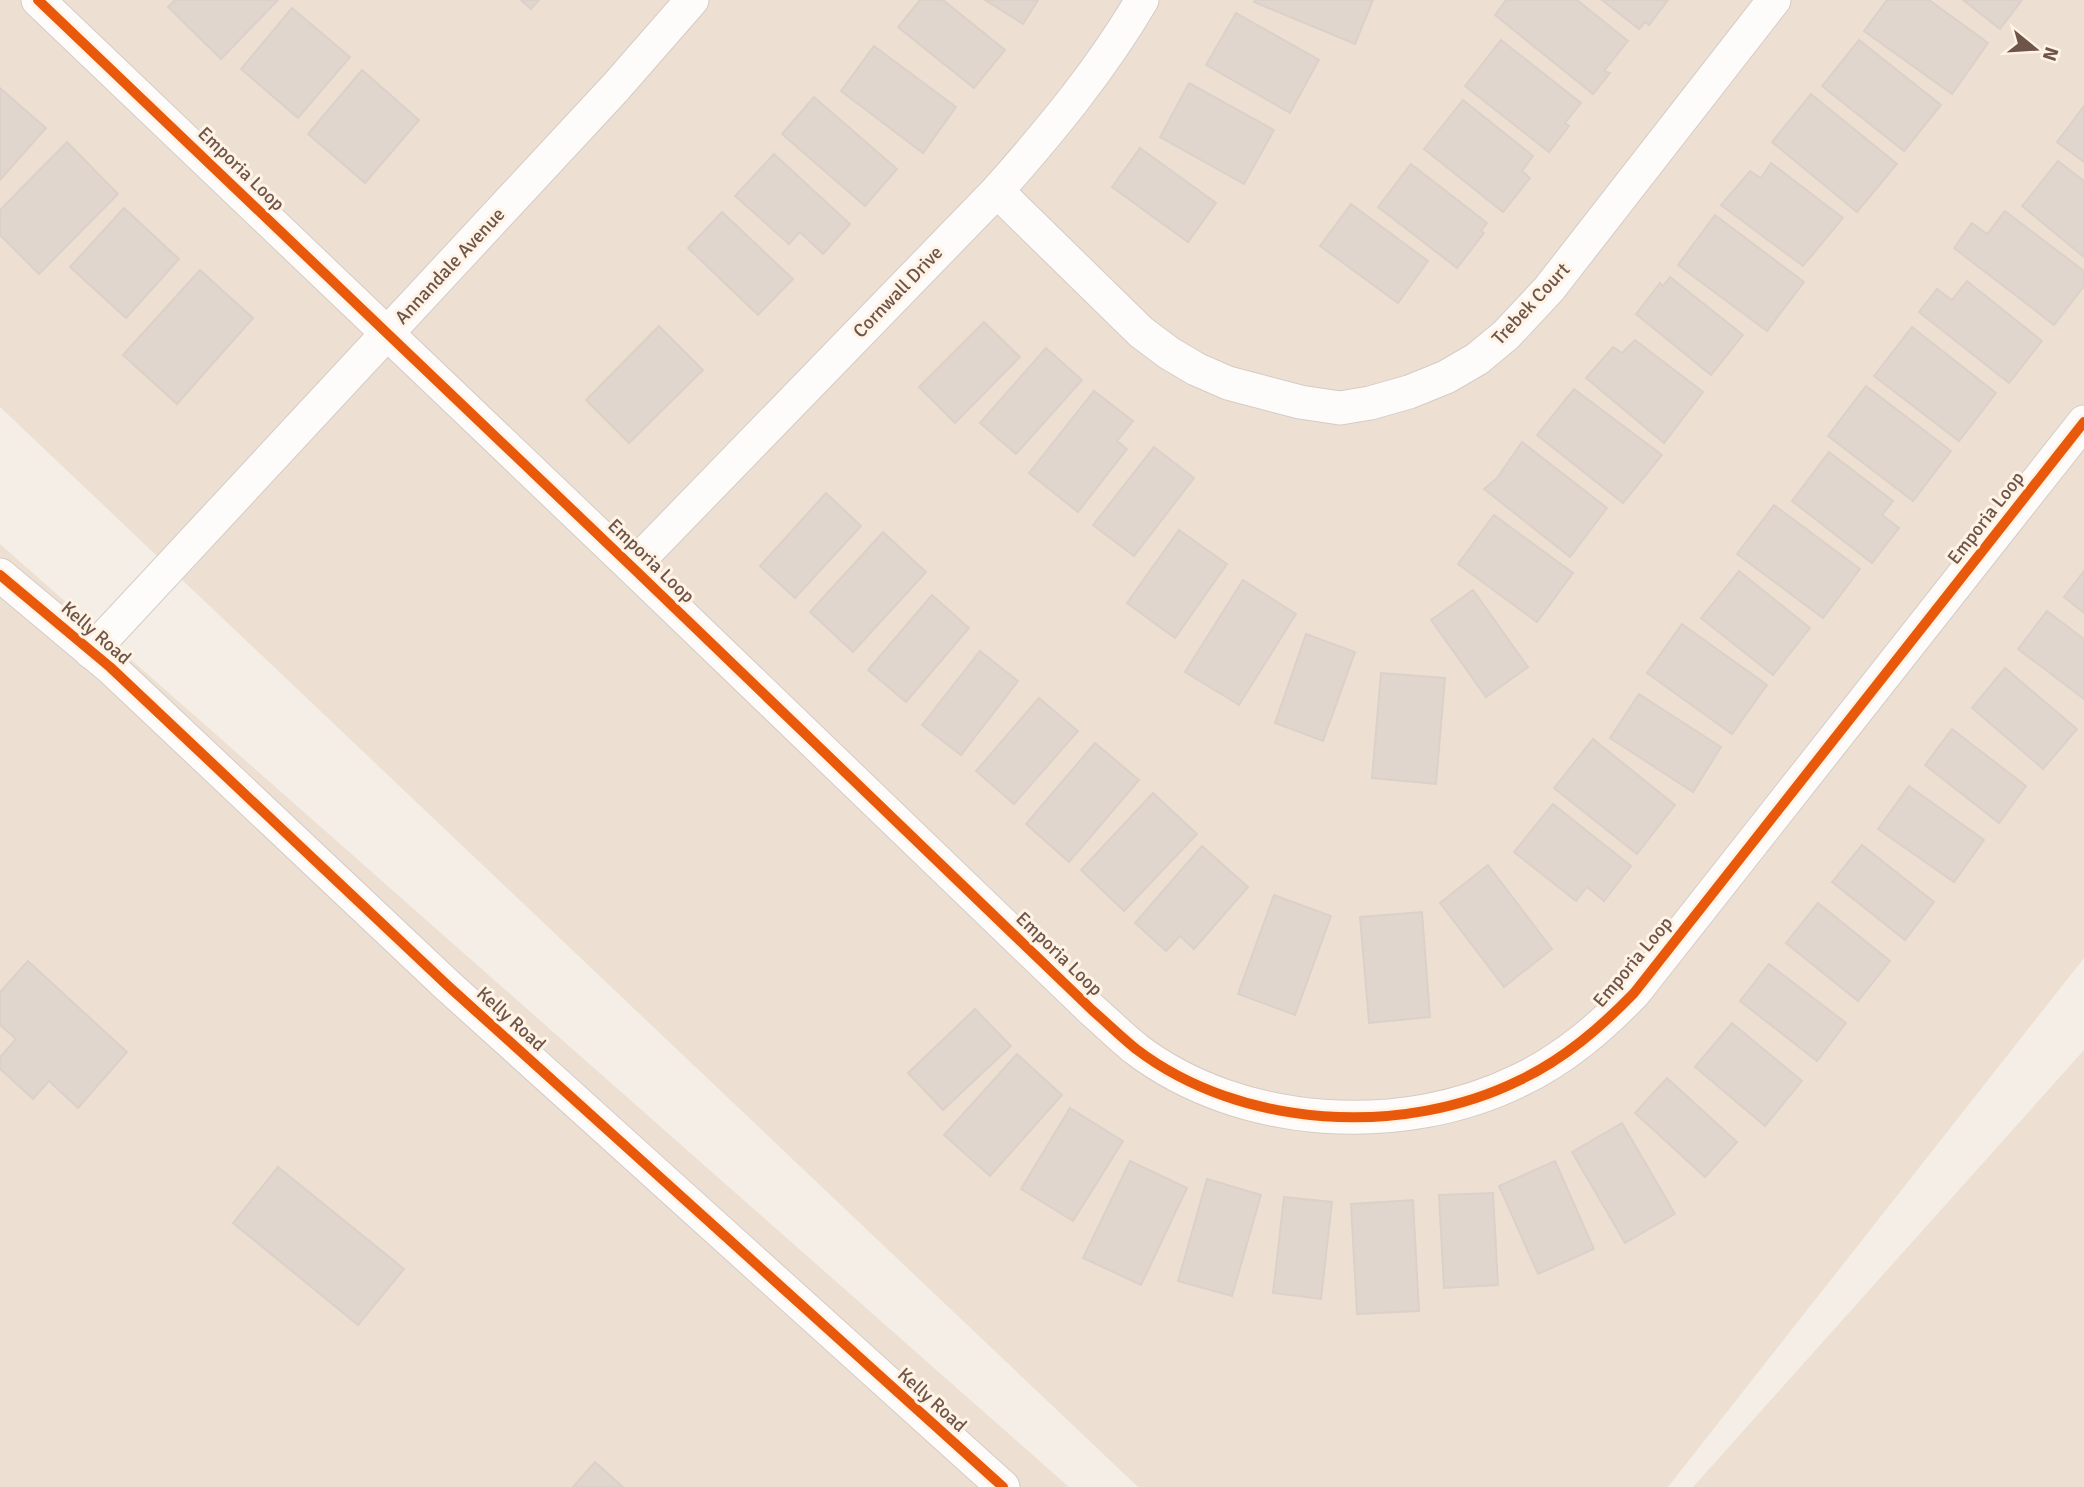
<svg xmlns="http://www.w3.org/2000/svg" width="2084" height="1487" viewBox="0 0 2084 1487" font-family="Signika,sans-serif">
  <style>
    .residential { fill: #ede0d3 }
    .building { fill: #e0d6ce; stroke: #dcd1c9; stroke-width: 2 }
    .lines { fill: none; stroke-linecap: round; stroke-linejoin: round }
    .minor-casing { stroke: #d5cbc4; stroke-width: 35 }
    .minor { stroke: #fdfcfb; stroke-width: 33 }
    .cycleway-casing { stroke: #fef3e5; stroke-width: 15 }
    .cycleway { stroke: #e8590c; stroke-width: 10 }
    .labels { text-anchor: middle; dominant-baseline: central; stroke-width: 6; stroke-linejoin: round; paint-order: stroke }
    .street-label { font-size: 19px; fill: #6f5549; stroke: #fef3e5 }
  </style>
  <rect width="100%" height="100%" fill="#f4eee6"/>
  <g class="residential">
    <path d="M 0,0 L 2084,0 L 2084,958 L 1668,1487 L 1138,1487 L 0,407 Z"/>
    <path d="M 0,544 L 1069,1487 L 0,1487 Z"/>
    <path d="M 2084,1050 L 2084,1487 L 1693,1487 Z"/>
  </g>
  <g class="building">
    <path d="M 175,0 L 278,0 L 221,59 L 168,7 Z"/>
    <path d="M 521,0 L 539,0 L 531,9 Z"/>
    <path d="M 920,0 L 943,0 L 1005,50 L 974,88 L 898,27 Z"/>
    <path d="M 985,0 L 1038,0 L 1023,24 Z"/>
    <path d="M 1255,0 L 1373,0 L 1355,44 L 1254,2 Z"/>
    <path d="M 1506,0 L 1577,0 L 1628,41 L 1604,71 L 1610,73 L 1593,94 L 1495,15 Z"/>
    <path d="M 1602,0 L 1668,0 L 1649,25 L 1645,22 L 1639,29 Z"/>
    <path d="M 1887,0 L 1929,0 L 1988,43 L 1952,94 L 1864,31 Z"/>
    <path d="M 1963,0 L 2022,0 L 2000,29 Z"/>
    <path d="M 292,8 L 350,57 L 298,118 L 241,69 Z"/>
    <path d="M 1236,13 L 1319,60 L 1290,113 L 1206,65 Z"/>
    <path d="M 1501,40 L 1581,103 L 1565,123 L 1569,126 L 1549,152 L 1465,86 Z"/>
    <path d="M 1859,40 L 1941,105 L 1904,151 L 1822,86 Z"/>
    <path d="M 874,46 L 956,107 L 923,153 L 841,91 Z"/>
    <path d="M 362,70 L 419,120 L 365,183 L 308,134 Z"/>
    <path d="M 1189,83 L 1274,130 L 1244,184 L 1160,137 Z"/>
    <path d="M 0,88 L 46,128 L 0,180 Z"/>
    <path d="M 1811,94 L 1897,164 L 1857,212 L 1772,142 Z"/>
    <path d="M 814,97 L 897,169 L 865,206 L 782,134 Z"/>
    <path d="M 1463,100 L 1533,156 L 1522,171 L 1530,178 L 1503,212 L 1424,149 Z"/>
    <path d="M 2084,106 L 2084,162 L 2057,142 Z"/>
    <path d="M 67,142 L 118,194 L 39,274 L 0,235 L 0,210 Z"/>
    <path d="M 1140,148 L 1216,203 L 1188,242 L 1112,187 Z"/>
    <path d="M 774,154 L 850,224 L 823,254 L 800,232 L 789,244 L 735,196 Z"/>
    <path d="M 2058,161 L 2084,181 L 2084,257 L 2022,206 Z"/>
    <path d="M 1771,163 L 1843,218 L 1803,266 L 1721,205 L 1750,171 L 1761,178 Z"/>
    <path d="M 1411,164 L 1487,223 L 1481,231 L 1484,233 L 1457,268 L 1378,207 Z"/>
    <path d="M 1351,204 L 1428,261 L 1398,303 L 1320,246 Z"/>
    <path d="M 124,208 L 179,259 L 126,318 L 70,267 Z"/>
    <path d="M 2005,211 L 2084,271 L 2084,286 L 2054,325 L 1954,248 L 1972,223 L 1987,234 Z"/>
    <path d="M 722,212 L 793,279 L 758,315 L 688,248 Z"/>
    <path d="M 1715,215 L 1804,282 L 1767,331 L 1678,265 Z"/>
    <path d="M 200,270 L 253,318 L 177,404 L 123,355 Z"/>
    <path d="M 1670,277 L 1743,335 L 1711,375 L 1636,314 L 1660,283 L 1663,286 Z"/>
    <path d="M 1967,281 L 2042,341 L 2009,383 L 1919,312 L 1937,289 L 1952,300 Z"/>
    <path d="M 984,322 L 1020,357 L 955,423 L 919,387 Z"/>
    <path d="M 659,326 L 703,370 L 629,443 L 586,400 Z"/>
    <path d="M 1912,327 L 1996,393 L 1959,441 L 1874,376 Z"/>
    <path d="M 1635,340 L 1703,392 L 1664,443 L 1586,378 L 1613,347 L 1622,353 Z"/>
    <path d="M 1046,348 L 1082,380 L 1016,454 L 980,423 Z"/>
    <path d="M 1866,386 L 1951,451 L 1913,501 L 1828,436 Z"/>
    <path d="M 1574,389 L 1662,455 L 1623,503 L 1537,435 Z"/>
    <path d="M 1094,391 L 1133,421 L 1117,441 L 1127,449 L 1078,512 L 1029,473 Z"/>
    <path d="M 1522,442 L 1607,508 L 1570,557 L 1484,489 L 1497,478 Z"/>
    <path d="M 1154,447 L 1194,478 L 1134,556 L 1093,525 Z"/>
    <path d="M 1829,452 L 1893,501 L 1882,515 L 1899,528 L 1872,563 L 1792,501 Z"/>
    <path d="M 826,493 L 861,526 L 795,598 L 760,566 Z"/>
    <path d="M 1774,505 L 1860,569 L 1823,618 L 1737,554 Z"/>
    <path d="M 1494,515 L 1573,573 L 1537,622 L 1458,564 Z"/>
    <path d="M 1179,530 L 1227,564 L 1175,638 L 1127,603 Z"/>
    <path d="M 883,532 L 926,572 L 853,652 L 810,612 Z"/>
    <path d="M 1739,571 L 1810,628 L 1773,675 L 1701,618 Z"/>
    <path d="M 2084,571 L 2084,613 L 2064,597 Z"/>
    <path d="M 1243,580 L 1296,614 L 1239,705 L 1185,672 Z"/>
    <path d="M 1473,590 L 1528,667 L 1486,697 L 1431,620 Z"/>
    <path d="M 932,595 L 969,628 L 906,702 L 868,670 Z"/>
    <path d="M 2047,611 L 2084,639 L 2084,699 L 2018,649 Z"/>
    <path d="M 1682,624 L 1767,685 L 1732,734 L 1647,673 Z"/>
    <path d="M 1306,634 L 1355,652 L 1323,741 L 1275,723 Z"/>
    <path d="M 980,651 L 1018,681 L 961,755 L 922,725 Z"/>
    <path d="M 2005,668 L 2077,729 L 2043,769 L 1972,708 Z"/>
    <path d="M 1381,673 L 1445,678 L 1436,784 L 1372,778 Z"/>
    <path d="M 1639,694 L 1721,747 L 1693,792 L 1610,738 Z"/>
    <path d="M 1039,698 L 1078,731 L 1014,804 L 976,771 Z"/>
    <path d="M 1952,729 L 2026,786 L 1999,823 L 1925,765 Z"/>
    <path d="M 1593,739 L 1675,805 L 1637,854 L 1554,788 Z"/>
    <path d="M 1095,743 L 1139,780 L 1069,862 L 1026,824 Z"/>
    <path d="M 1909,786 L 1984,840 L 1954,882 L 1878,829 Z"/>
    <path d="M 1153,793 L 1197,834 L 1124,911 L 1081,870 Z"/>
    <path d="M 1553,804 L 1631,866 L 1604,901 L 1587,887 L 1576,901 L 1514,852 Z"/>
    <path d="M 1862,845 L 1934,902 L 1905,940 L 1832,882 Z"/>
    <path d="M 1202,846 L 1248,887 L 1194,949 L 1180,936 L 1166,951 L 1135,923 Z"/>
    <path d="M 1488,865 L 1552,949 L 1504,987 L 1440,903 Z"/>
    <path d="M 1274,895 L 1331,916 L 1295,1015 L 1238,994 Z"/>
    <path d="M 1818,903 L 1890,961 L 1858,1001 L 1786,943 Z"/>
    <path d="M 1422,912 L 1430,1017 L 1369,1023 L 1360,917 Z"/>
    <path d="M 28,961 L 127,1052 L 78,1108 L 49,1081 L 33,1099 L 0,1069 L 0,1057 L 16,1039 L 0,1025 L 0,992 Z"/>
    <path d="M 1769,964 L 1846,1023 L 1817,1061 L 1740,1001 Z"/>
    <path d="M 975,1009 L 1011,1046 L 943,1110 L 908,1073 Z"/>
    <path d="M 1732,1023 L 1802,1081 L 1765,1126 L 1695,1067 Z"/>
    <path d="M 1017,1054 L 1062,1095 L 990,1176 L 944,1135 Z"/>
    <path d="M 1667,1078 L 1737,1142 L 1705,1177 L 1635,1113 Z"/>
    <path d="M 1070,1108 L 1123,1141 L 1073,1221 L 1021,1189 Z"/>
    <path d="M 1622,1123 L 1675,1214 L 1625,1243 L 1572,1152 Z"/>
    <path d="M 1130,1161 L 1187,1188 L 1141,1285 L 1083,1258 Z"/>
    <path d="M 1555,1161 L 1594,1249 L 1538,1274 L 1499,1186 Z"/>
    <path d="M 278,1167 L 404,1269 L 358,1325 L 233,1223 Z"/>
    <path d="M 1207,1179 L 1261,1195 L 1232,1296 L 1178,1281 Z"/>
    <path d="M 1493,1193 L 1498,1285 L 1444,1288 L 1439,1195 Z"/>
    <path d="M 1284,1197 L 1332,1202 L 1321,1299 L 1273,1293 Z"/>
    <path d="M 1413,1200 L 1419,1311 L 1357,1314 L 1351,1204 Z"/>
    <path d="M 595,1462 L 623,1487 L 573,1487 Z"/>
  </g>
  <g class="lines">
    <defs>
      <g id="minor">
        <path d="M 38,0 L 632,567 L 1092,1010 C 1107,1023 1121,1037 1136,1049 C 1241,1129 1403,1138 1520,1080 C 1564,1059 1600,1028 1634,993 L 2084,422"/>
        <path d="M 997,191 L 1141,332 L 1169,353 L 1196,369 L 1228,383 L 1300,402 L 1340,408 L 1370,403 L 1409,392 L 1446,377 L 1477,359 L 1506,335 L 1549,289 L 1774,0"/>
        <path d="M 632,567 L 997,191 C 1050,131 1101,70 1142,0"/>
        <path d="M 0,575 L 110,667 L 447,985 L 1003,1487"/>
        <path d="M 91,652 L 616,87 L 692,0"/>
      </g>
    </defs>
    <use href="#minor" class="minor-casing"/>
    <use href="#minor" class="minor"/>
    <defs>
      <g id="cycleway">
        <path d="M 38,0 L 632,567 L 1092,1010 C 1107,1023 1121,1037 1136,1049 C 1241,1129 1403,1138 1520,1080 C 1564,1059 1600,1028 1634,993 L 2084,422"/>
        <path d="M 0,575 L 110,667 L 447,985 L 1003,1487"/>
      </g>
    </defs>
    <use href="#cycleway" class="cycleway-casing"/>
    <use href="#cycleway" class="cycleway"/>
  </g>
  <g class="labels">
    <g class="street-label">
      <text transform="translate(241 169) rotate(44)">Emporia Loop</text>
      <text transform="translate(450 266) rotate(-47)">Annandale Avenue</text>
      <text transform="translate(898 292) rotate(-46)">Cornwall Drive</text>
      <text transform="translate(1531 304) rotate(-47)">Trebek Court</text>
      <text transform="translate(1986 518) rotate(-52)">Emporia Loop</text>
      <text transform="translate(651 561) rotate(44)">Emporia Loop</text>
      <text transform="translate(96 633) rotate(41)">Kelly Road</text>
      <text transform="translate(1059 954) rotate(44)">Emporia Loop</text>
      <text transform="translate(1633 962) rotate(-50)">Emporia Loop</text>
      <text transform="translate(511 1019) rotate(42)">Kelly Road</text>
      <text transform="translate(932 1400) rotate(42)">Kelly Road</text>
    </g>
  </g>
  <g transform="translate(2035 49) rotate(108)" stroke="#fef3e5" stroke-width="5" paint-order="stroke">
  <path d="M0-5L12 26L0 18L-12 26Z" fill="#6f5549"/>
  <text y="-10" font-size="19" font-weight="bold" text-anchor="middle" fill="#6f5549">N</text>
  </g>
</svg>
